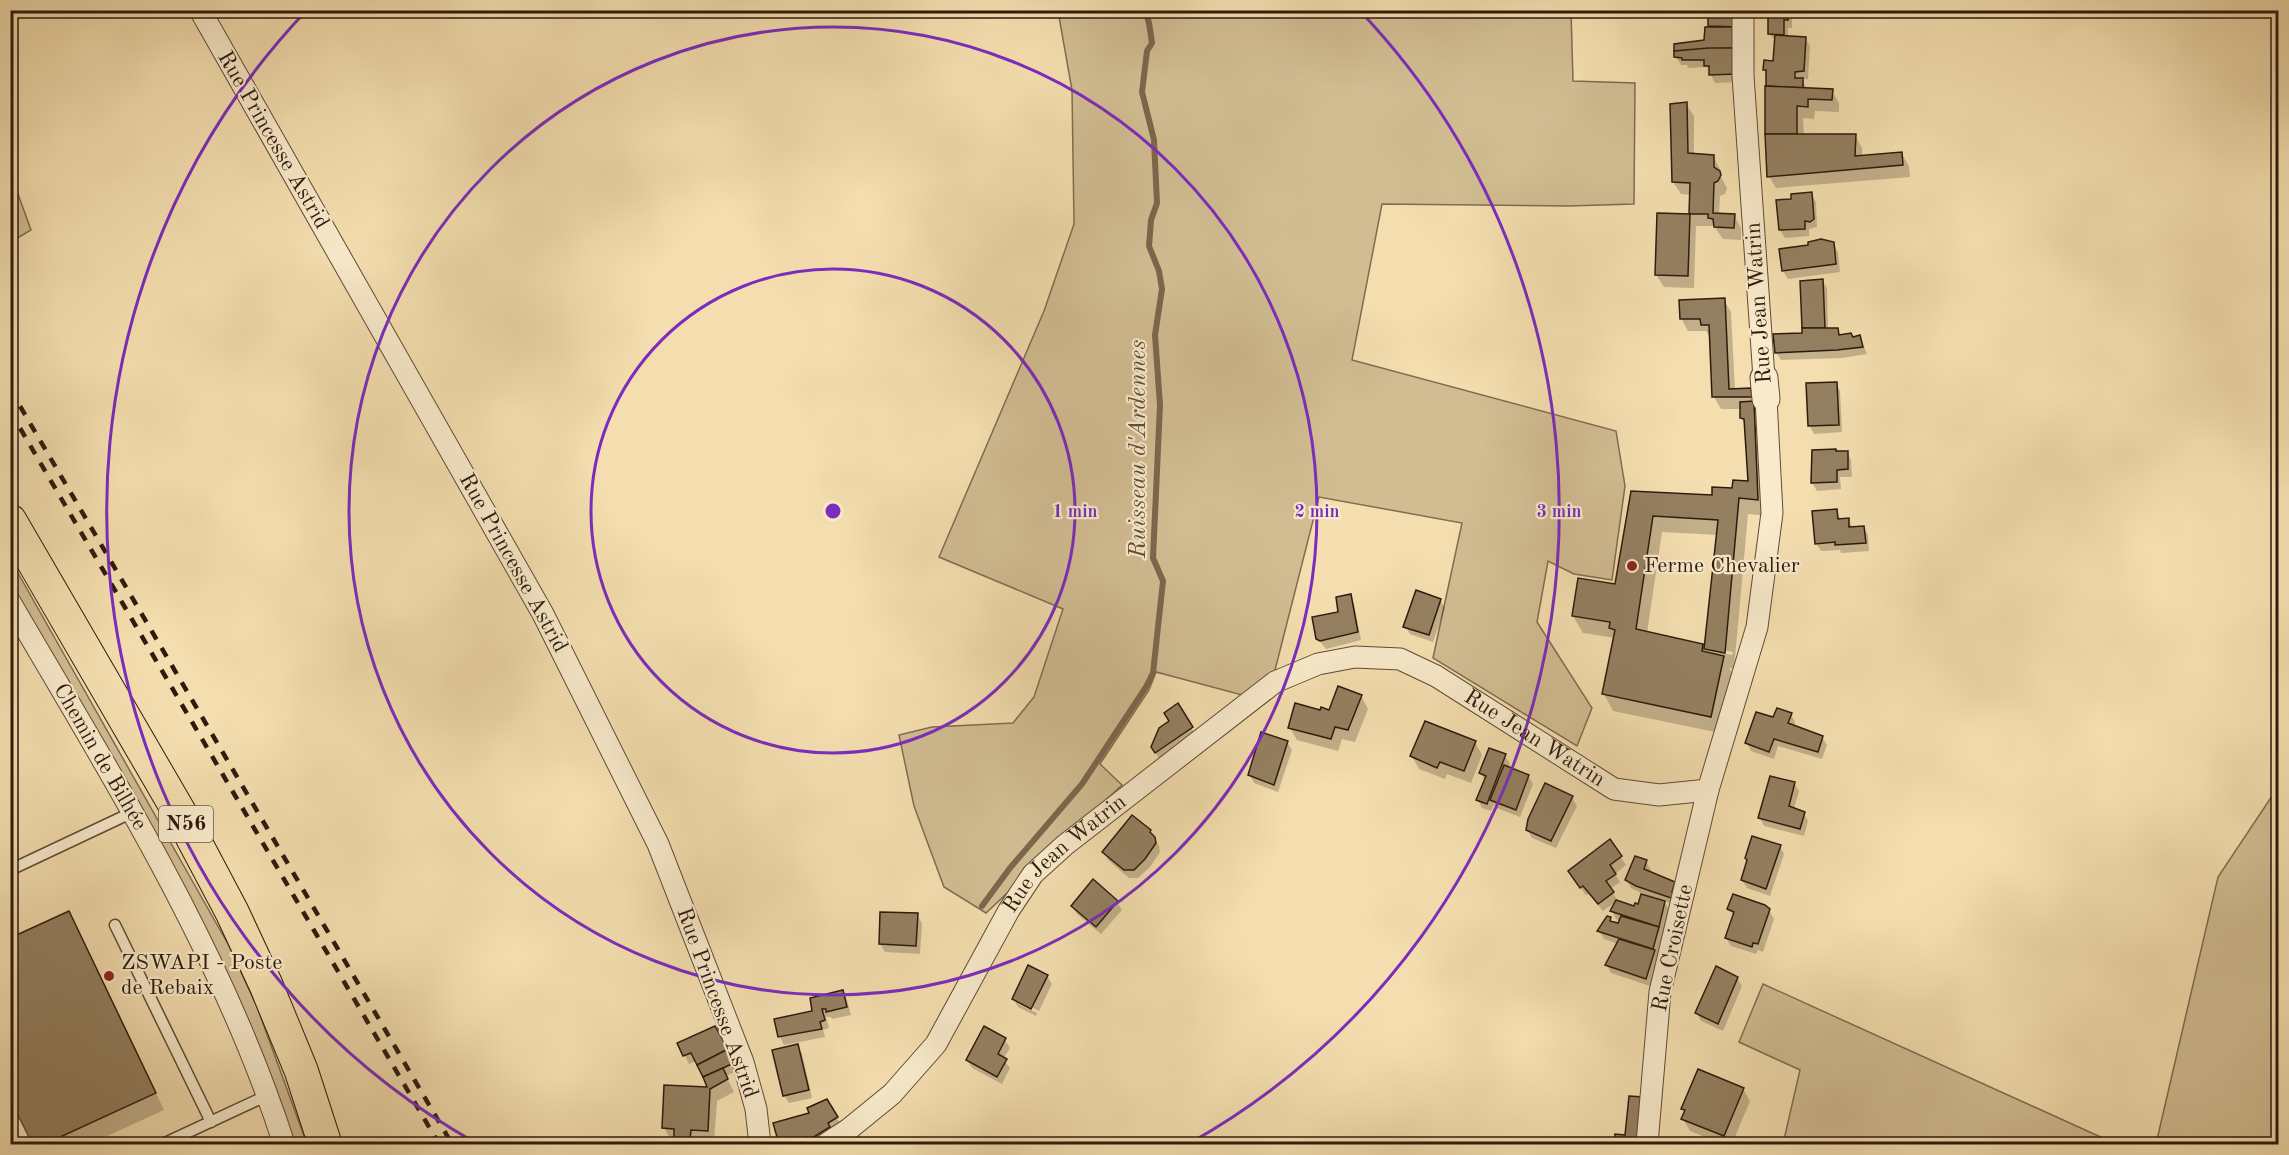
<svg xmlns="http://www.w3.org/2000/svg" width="2289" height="1155" viewBox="0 0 2289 1155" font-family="'Old Standard TT',serif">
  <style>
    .green { fill: #d2bd93; stroke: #806c50; stroke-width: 1.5 }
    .shadow { fill: #0003; fill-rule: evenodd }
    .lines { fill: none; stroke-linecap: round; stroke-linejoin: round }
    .stream { stroke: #7c674d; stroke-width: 6 }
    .building { fill: #948061; stroke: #2d1a0d; stroke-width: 1.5 }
    .service-casing { stroke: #5f4b36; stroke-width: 13 }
    .minor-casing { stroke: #5f4b36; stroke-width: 23 }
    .tertiary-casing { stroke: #5f4b36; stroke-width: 29 }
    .trunk-casing { stroke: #2d1a0d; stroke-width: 35 }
    .service { stroke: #f8eacb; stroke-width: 10 }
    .minor { stroke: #f8eacb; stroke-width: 21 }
    .tertiary { stroke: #f8eacb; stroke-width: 27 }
    .trunk { stroke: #f4deaf; stroke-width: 33 }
    .rail { stroke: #2d1a0d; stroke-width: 4.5; stroke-dasharray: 10 10; stroke-linecap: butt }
    .ring { fill: none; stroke: #7b2cbf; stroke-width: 3 }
    .poi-dot { fill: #8f2418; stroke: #f8eacb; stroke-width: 2 }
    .labels { text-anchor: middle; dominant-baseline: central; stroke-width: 4.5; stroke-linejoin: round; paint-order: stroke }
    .shield { fill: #f8eacb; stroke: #6a5846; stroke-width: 1.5 }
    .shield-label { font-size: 21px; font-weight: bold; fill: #2d1a0d }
    .street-label { font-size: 22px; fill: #2d1a0d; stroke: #f8eacb }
    .poi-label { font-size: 22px; fill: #2d1a0d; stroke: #f8eacb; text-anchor: start }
    .water-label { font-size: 24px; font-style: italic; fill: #614e38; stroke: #f8eacb }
    .centre { fill: #7b2cbf; stroke: #f8eacb; stroke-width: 3 }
    .ring-label { font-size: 18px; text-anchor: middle; font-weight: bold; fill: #7b2cbf; stroke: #f8eacb; stroke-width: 4.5; stroke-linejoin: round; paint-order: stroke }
  </style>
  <rect width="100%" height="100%" fill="#f4deaf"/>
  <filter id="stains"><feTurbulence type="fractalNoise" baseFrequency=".00333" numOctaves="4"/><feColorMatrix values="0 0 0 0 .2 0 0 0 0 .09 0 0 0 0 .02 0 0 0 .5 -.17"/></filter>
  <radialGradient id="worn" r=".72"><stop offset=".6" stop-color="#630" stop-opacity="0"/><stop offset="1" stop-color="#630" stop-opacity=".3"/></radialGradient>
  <g class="green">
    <path d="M 1058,11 L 1571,11 L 1573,81 L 1635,83 L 1634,204 L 1568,206 L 1382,204 L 1352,360 L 1616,431 L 1625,486 L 1612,580 L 1574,574 L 1548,561 L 1537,622 L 1592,708 L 1577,746 L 1433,658 L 1462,523 L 1319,497 L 1275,670 L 1242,695 L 1156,672 L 1149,690 L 1100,764 L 1122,785 L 986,913 L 944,887 L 914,806 L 899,735 L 932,727 L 1013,723 L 1034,697 L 1063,609 L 939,557 L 1044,311 L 1074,224 L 1072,90 Z"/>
    <path d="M 10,172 L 31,230 L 11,242 L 10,242 Z"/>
    <path d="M 10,559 L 228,944 L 257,1007 L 307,1144 L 293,1144 L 75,699 L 11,587 Z"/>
    <path d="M 2278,787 L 2278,1144 L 2156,1144 L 2218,877 Z"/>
    <path d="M 1763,984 L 2116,1144 L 1783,1144 L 1800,1070 L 1739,1042 Z"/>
  </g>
  <g class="shadow">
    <path d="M 1709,10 L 1744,10 L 1741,82 L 1715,83 L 1707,67 L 1688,68 L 1687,65 L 1681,65 L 1676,57 L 1706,41 L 1709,28 Z"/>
    <path d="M 1770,10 L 1806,10 L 1806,14 L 1792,13 L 1792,28 L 1788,28 L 1788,37 L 1805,38 L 1810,46 L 1808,79 L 1802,79 L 1807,90 L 1832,91 L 1839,103 L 1839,112 L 1815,111 L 1814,119 L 1803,118 L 1804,136 L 1855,135 L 1862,148 L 1862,157 L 1902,154 L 1909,166 L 1910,177 L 1776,188 L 1769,176 L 1768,74 L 1765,70 L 1774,63 L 1776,42 L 1769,33 Z"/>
    <path d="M 1686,104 L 1694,116 L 1694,155 L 1713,156 L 1720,169 L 1720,175 L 1727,188 L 1725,194 L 1720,196 L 1719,215 L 1734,215 L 1741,228 L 1741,240 L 1723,239 L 1714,226 L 1696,226 L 1694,288 L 1664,287 L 1656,275 L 1658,215 L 1690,215 L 1691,195 L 1681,194 L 1673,182 Z"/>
    <path d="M 1811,194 L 1816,202 L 1817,227 L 1809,229 L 1809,236 L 1785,238 L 1780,230 L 1793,200 Z"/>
    <path d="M 1833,243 L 1838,252 L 1840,272 L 1788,279 L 1783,271 L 1780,251 Z"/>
    <path d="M 1822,280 L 1827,288 L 1828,330 L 1837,330 L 1841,336 L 1853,338 L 1860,337 L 1867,354 L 1842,358 L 1781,360 L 1776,352 L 1804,334 Z"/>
    <path d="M 1724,300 L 1731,312 L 1735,390 L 1750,389 L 1758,402 L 1767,516 L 1748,514 L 1734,669 L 1729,668 L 1733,674 L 1720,733 L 1613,711 L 1604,694 L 1615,638 L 1583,633 L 1573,616 L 1617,586 L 1632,492 L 1713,496 L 1749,482 L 1746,426 L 1742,418 L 1741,409 L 1721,409 L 1714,397 L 1710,337 L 1706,331 L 1688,331 L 1681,318 ZM 1662,532 L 1717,535 L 1706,651 L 1702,645 L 1647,633 ZM 1715,649 L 1733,652 L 1732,655 L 1715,652 Z"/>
    <path d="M 1836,383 L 1840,391 L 1842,432 L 1814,434 L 1810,426 Z"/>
    <path d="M 1847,452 L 1851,460 L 1852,477 L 1840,477 L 1841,489 L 1817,491 L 1812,483 Z"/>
    <path d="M 1836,511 L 1841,520 L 1848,519 L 1853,528 L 1864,527 L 1868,535 L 1869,551 L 1841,553 L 1840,550 L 1821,551 L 1816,543 Z"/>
    <path d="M 1350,596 L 1354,604 L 1361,640 L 1326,649 L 1317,638 L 1340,613 Z"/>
    <path d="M 1440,600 L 1445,608 L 1433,642 L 1410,634 L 1405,626 Z"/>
    <path d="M 1361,696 L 1368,709 L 1355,742 L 1342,739 L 1338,751 L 1297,740 L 1290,728 L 1321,712 L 1330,712 Z"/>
    <path d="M 1177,705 L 1196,736 L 1160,760 L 1152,747 L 1171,721 Z"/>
    <path d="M 1791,714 L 1795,722 L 1794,727 L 1822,737 L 1827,745 L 1822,759 L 1778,746 L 1774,759 L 1751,751 L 1747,743 L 1774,719 Z"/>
    <path d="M 1287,742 L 1292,750 L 1278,792 L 1254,783 L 1250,775 Z"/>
    <path d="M 1475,742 L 1482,755 L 1471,783 L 1447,774 L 1445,779 L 1419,769 L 1412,756 Z"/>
    <path d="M 1505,756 L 1510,764 L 1508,768 L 1528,776 L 1533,784 L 1520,817 L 1497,808 L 1494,804 L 1491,811 L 1482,808 L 1478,800 L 1485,781 L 1481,773 Z"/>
    <path d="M 1794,783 L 1799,791 L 1794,809 L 1804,813 L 1808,821 L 1804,836 L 1764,826 L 1760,818 Z"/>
    <path d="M 1546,785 L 1572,798 L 1577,806 L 1556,848 L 1532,838 L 1527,829 Z"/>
    <path d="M 1150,831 L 1159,846 L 1160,852 L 1150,867 L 1138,878 L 1129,878 L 1108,860 L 1104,852 Z"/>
    <path d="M 1610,842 L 1626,865 L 1615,874 L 1620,882 L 1610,889 L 1619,902 L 1635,908 L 1639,906 L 1643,894 L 1631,888 L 1627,880 L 1646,862 L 1651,870 L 1649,873 L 1674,884 L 1679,892 L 1678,906 L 1664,901 L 1669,910 L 1650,986 L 1611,973 L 1607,965 L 1618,944 L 1604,939 L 1599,931 L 1610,919 L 1612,923 L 1619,925 L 1621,921 L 1616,919 L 1612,911 L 1617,901 L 1603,911 L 1589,894 L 1586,895 L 1574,879 Z"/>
    <path d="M 1780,846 L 1784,854 L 1770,896 L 1747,888 L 1742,880 Z"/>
    <path d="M 1117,902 L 1122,910 L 1101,934 L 1077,914 L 1072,906 Z"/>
    <path d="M 1729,909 L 1769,910 L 1774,919 L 1763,952 L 1758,950 L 1756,954 L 1731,946 L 1726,938 L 1734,917 Z"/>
    <path d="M 917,915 L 922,923 L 920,954 L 885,952 L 880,944 Z"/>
    <path d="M 78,930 L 164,1110 L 90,1144 L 33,1144 L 10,1097 Z"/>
    <path d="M 1047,976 L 1052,984 L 1039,1011 L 1018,1000 L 1018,1004 L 1037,1013 L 1036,1016 L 1018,1007 L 1014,999 Z"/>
    <path d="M 1737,978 L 1742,986 L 1723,1031 L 1701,1021 L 1697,1013 Z"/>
    <path d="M 843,992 L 847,1000 L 851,1015 L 832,1019 L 831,1017 L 826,1017 L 829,1028 L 823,1030 L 825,1037 L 784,1045 L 780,1037 L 776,1021 L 813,1012 Z"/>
    <path d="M 714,1028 L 737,1071 L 726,1076 L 734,1092 L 717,1101 L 714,1143 L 679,1144 L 677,1141 L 671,1140 L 664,1128 L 710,1088 L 696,1061 L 689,1064 L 679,1044 Z"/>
    <path d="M 1005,1040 L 1010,1048 L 1003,1059 L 1010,1068 L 1002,1084 L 972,1068 L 967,1060 Z"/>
    <path d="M 797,1046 L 802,1054 L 812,1098 L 789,1103 L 784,1095 Z"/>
    <path d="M 1743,1089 L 1750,1101 L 1732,1144 L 1723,1144 L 1690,1131 L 1683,1119 L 1685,1113 L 1683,1109 Z"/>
    <path d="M 826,1101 L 841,1125 L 819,1144 L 780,1144 L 775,1124 L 811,1113 Z"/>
  </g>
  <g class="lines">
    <path class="stream" d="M 982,906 L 1010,868 L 1082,784 L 1146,687 L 1153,673 L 1163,581 L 1153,558 L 1160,405 L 1155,335 L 1162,289 L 1159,271 L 1149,246 L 1151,220 L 1157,203 L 1154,140 L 1142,92 L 1147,51 L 1152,43 L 1149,23 L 1145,10"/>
  </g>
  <g class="building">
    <path d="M 1708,10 L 1740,10 L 1740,27 L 1708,26 Z"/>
    <path d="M 1768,10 L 1788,10 L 1788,20 L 1784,20 L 1784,35 L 1768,34 Z"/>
    <path d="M 1705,27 L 1740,27 L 1738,48 L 1674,51 L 1674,44 L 1704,40 Z"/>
    <path d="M 1775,35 L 1806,37 L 1804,71 L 1795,72 L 1795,78 L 1803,78 L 1803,88 L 1766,86 L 1766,70 L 1763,70 L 1764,60 L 1773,61 Z"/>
    <path d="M 1709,48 L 1738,48 L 1737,74 L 1709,75 L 1709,66 L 1704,66 L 1704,60 L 1682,60 L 1682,58 L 1674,57 L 1674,51 Z"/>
    <path d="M 1765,86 L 1833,89 L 1832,100 L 1808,99 L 1808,107 L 1797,106 L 1797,134 L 1765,134 Z"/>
    <path d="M 1687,102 L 1688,153 L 1714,155 L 1714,167 L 1720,171 L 1721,175 L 1718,181 L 1714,183 L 1713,213 L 1735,214 L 1734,228 L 1714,227 L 1713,219 L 1708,218 L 1708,214 L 1689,214 L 1690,183 L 1672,182 L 1670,104 Z"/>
    <path d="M 1765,134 L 1856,134 L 1855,156 L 1902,152 L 1903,165 L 1767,177 Z"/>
    <path d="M 1812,192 L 1814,219 L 1810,222 L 1805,221 L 1805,229 L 1779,230 L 1776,200 L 1791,199 L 1791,194 Z"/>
    <path d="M 1657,213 L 1690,214 L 1688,276 L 1655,275 Z"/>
    <path d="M 1821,239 L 1834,242 L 1836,264 L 1782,271 L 1779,249 L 1808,245 L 1808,242 Z"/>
    <path d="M 1823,279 L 1825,328 L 1802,328 L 1800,281 Z"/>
    <path d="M 1725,298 L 1729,389 L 1751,388 L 1752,397 L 1712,397 L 1709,325 L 1701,325 L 1700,319 L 1680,319 L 1679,300 Z"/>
    <path d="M 1802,328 L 1838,328 L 1839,335 L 1851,333 L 1853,337 L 1860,335 L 1863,347 L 1837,350 L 1775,353 L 1773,334 L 1802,333 Z"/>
    <path d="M 1837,382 L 1839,425 L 1808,426 L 1806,383 Z"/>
    <path d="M 1754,401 L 1758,500 L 1739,498 L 1725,653 L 1704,649 L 1718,520 L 1653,516 L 1636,629 L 1703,644 L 1702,651 L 1724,656 L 1711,717 L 1602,694 L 1615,630 L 1609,628 L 1610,622 L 1572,616 L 1578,578 L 1615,584 L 1631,491 L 1712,495 L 1712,487 L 1732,488 L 1733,480 L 1748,481 L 1744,419 L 1740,418 L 1740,402 Z"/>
    <path d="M 1836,449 L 1836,451 L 1848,451 L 1848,469 L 1837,470 L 1837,482 L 1811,483 L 1812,450 Z"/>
    <path d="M 1837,509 L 1838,519 L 1849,518 L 1849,527 L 1864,526 L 1866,543 L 1835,545 L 1835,542 L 1815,544 L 1812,511 Z"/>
    <path d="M 1416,590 L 1441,599 L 1429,635 L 1403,627 Z"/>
    <path d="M 1351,594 L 1358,632 L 1320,641 L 1316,639 L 1312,617 L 1338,612 L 1336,597 Z"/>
    <path d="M 1338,686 L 1362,695 L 1348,730 L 1335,727 L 1331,739 L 1288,728 L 1295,703 L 1320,710 L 1321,707 L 1329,710 Z"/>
    <path d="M 1178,703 L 1193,727 L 1155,753 L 1151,747 L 1159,728 L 1169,721 L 1164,713 Z"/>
    <path d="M 1777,708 L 1792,713 L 1788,723 L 1823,736 L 1818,752 L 1774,739 L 1769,752 L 1745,743 L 1756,712 L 1773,717 Z"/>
    <path d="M 1425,721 L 1476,741 L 1464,771 L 1440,762 L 1437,768 L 1410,756 Z"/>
    <path d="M 1261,732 L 1288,741 L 1274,785 L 1248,775 Z"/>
    <path d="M 1489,748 L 1506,754 L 1487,804 L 1476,800 L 1486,776 L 1479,773 Z"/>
    <path d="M 1504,765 L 1529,775 L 1516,810 L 1490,800 Z"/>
    <path d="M 1770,776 L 1795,782 L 1789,806 L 1805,812 L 1800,829 L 1758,818 Z"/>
    <path d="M 1545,783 L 1573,796 L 1551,841 L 1526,830 L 1528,819 Z"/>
    <path d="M 1132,815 L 1151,830 L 1150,832 L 1155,837 L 1156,843 L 1145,859 L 1134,870 L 1124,870 L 1102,852 Z"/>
    <path d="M 1752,836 L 1781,845 L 1766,889 L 1741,880 L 1747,860 L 1745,858 Z"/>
    <path d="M 1610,839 L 1622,856 L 1610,865 L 1616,874 L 1606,881 L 1614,892 L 1598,904 L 1583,886 L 1580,888 L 1568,871 Z"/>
    <path d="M 1635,856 L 1647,860 L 1644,869 L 1675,882 L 1672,892 L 1675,893 L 1674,899 L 1636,886 L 1625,880 Z"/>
    <path d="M 1093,879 L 1118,901 L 1096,927 L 1071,906 Z"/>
    <path d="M 1641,894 L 1665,901 L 1659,927 L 1610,911 L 1616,900 L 1634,906 L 1635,903 L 1638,904 Z"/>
    <path d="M 1733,894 L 1765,905 L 1770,909 L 1758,944 L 1753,943 L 1752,947 L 1725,938 L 1734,912 L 1727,909 Z"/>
    <path d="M 69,911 L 156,1093 L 45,1144 L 31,1144 L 10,1101 L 10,938 Z"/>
    <path d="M 880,912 L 918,913 L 916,946 L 879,944 Z"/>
    <path d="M 1607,916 L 1611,917 L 1610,921 L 1618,923 L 1621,916 L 1659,927 L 1653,949 L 1597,931 Z"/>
    <path d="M 1619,939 L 1655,950 L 1646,979 L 1605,965 Z"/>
    <path d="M 1028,965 L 1048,975 L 1031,1009 L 1012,999 Z"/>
    <path d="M 1716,966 L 1738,977 L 1718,1024 L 1695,1013 Z"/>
    <path d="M 843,990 L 847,1007 L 826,1012 L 826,1009 L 822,1009 L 825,1020 L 820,1022 L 822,1029 L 778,1037 L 774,1019 L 812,1011 L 810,998 Z"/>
    <path d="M 715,1026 L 728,1049 L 697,1065 L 691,1053 L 683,1056 L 677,1043 Z"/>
    <path d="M 984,1026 L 1006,1038 L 998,1054 L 1007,1059 L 997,1077 L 966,1060 Z"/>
    <path d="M 798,1044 L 809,1090 L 783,1096 L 772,1050 Z"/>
    <path d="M 728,1049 L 734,1063 L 703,1077 L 697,1065 Z"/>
    <path d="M 723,1068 L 728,1079 L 710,1089 L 708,1131 L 691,1130 L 690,1140 L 674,1139 L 674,1129 L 662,1128 L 664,1085 L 707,1087 L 703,1077 Z"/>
    <path d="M 1698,1069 L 1744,1088 L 1724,1136 L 1681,1119 L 1685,1110 L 1681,1109 Z"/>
    <path d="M 1629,1096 L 1643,1097 L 1638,1144 L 1623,1144 L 1615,1139 L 1615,1134 L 1625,1135 Z"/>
    <path d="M 827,1099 L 838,1117 L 828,1123 L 830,1127 L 809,1140 L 807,1137 L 779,1144 L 773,1123 L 809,1113 L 807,1108 Z"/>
  </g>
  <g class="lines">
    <defs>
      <g id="service">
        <path d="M 10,870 L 133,812"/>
        <path d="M 115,925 L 211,1122"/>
        <path d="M 10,1112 L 26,1144"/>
        <path d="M 165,1143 L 268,1095"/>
      </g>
      <g id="minor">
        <path d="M 200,10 L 543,614 L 658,844 L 743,1062 L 756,1109 L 760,1144"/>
        <path d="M 1743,10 L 1743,76 L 1764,378"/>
        <path d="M 10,602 C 112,777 222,951 284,1144"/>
        <path id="s1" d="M 826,1144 L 849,1129 L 892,1094 L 936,1044 L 1009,910 L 1033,874 L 1065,845 L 1275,682 L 1318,664 L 1355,657 L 1400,659 L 1436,676 L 1614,789 L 1659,795 L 1708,790"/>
        <path d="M 1647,1144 L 1660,992 L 1708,790 L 1757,627 L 1772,513 L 1766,399"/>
      </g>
      <path id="tertiary" d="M 1764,378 L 1766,399"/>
      <path id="trunk" d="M 10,521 L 178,810 L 232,912 L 266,985 L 301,1070 L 325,1144"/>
    </defs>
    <use href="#service" class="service-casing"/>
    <use href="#minor" class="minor-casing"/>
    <use href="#tertiary" class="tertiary-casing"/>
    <use href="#trunk" class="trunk-casing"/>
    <use href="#service" class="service"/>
    <use href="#minor" class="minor"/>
    <use href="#tertiary" class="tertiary"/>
    <use href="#trunk" class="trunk"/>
    <g class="rail">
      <path d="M 10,389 L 452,1144"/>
      <path d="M 10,411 L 439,1144"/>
    </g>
  </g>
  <g class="ring">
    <circle cx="833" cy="511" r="242"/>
    <circle cx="833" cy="511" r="484"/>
    <path d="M476 1143A726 726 0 0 1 306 11M1360 11A726 726 0 0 1 1190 1143"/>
  </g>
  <g class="poi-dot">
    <circle cx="1632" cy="566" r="6"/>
    <circle cx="109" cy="976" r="6"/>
  </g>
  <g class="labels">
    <rect class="shield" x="159" y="806" width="54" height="36" rx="4.5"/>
    <g class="shield-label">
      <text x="186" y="824">N56</text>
    </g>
    <g class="street-label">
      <text transform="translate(273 140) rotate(60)">Rue Princesse Astrid</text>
      <text transform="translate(1759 303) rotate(-94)">Rue Jean Watrin</text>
      <text transform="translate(513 563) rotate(61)">Rue Princesse Astrid</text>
      <text stroke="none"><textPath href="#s1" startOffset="940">Rue Jean Watrin</textPath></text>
      <text transform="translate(100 757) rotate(60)">Chemin de Bilhée</text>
      <text stroke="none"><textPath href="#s1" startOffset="382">Rue Jean Watrin</textPath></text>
      <text transform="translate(1673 948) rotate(-78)">Rue Croisette</text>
      <text transform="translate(717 1003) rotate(70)">Rue Princesse Astrid</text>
    </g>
    <g class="poi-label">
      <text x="1644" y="566">Ferme Chevalier</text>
      <text x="121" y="963">ZSWAPI - Poste<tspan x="121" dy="25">de Rebaix</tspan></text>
    </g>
    <g class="water-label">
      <text transform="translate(1139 449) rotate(-90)">Ruisseau d'Ardennes</text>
    </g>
  </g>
  <circle cx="833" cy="511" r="9" class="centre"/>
  <g class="ring-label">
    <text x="1075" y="517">1 min</text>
    <text x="1317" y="517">2 min</text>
    <text x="1559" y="517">3 min</text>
  </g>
  <rect width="2289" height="1155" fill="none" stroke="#f4deaf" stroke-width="36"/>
  <rect x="12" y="12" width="2265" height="1131" fill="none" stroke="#2d1a0d" stroke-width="3"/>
  <rect x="18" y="18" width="2253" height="1119" fill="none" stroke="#2d1a0d" stroke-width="1.5"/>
  <rect width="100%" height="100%" filter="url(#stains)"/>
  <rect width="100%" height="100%" fill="url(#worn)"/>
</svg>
